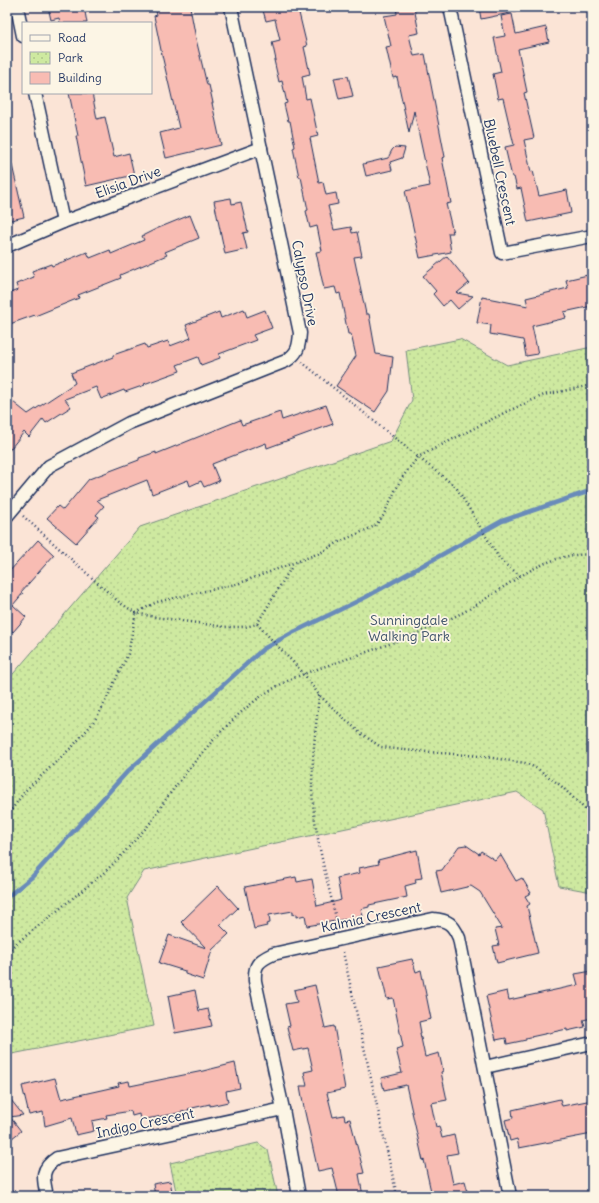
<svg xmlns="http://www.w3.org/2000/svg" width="599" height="1203" viewBox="0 0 599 1203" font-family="Delius,sans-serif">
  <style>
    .park { fill: url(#park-dots); stroke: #748c7f }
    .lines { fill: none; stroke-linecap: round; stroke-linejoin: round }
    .stream { stroke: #698bba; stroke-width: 4.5 }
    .building { fill: #f8bcb3; stroke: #1b2f5e }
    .minor-casing { stroke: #1b2f5e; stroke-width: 15 }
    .path { stroke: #1b2f5e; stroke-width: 2.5; stroke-dasharray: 1 3; stroke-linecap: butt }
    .minor { stroke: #fcf5e5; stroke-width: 12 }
    .labels { text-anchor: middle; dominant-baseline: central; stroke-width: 3.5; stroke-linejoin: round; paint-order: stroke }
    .street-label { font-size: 14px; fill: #1b2f5e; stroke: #fcf5e5 }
    .park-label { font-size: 14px; fill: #3f546b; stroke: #fcf5e5 }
  </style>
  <defs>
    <pattern id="park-dots" width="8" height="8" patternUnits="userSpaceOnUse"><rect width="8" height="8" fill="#cee9a0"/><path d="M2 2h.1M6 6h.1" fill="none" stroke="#b0c88c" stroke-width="1.8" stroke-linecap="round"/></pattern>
  </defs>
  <rect width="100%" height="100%" fill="#fbe4d6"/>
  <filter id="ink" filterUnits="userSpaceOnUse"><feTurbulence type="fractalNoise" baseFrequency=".025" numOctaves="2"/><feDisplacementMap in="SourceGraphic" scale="8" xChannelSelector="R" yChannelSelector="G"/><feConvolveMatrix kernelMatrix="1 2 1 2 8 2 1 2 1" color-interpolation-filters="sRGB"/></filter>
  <g filter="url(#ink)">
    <g class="park">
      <path d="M 460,339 L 507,365 L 592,347 L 592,892 L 559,886 L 543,809 L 517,792 L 144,871 L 127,898 L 154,1026 L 7,1055 L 7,681 L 140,527 L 391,441 L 412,400 L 406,350 Z"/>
      <path d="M 258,1143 L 268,1150 L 278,1196 L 177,1196 L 170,1163 Z"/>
    </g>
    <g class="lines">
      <path class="stream" d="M 7,897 L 32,877 L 127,772 L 263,649 L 292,633 L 366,597 L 502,521 L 587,492 L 592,493"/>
    </g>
    <g class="building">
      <path d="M 48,7 L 86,7 L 87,12 L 85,12 L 87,23 L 60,23 L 59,18 L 51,20 Z"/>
      <path d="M 155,7 L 190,7 L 196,39 L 207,85 L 209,85 L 213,103 L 212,103 L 221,145 L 166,158 L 160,133 L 179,128 L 162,55 L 154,16 L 157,15 Z"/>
      <path d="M 262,7 L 305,7 L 305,11 L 299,13 L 307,46 L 304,47 L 310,74 L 302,76 L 306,99 L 310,98 L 318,136 L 310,138 L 319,183 L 323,182 L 326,195 L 336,193 L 338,204 L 328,206 L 334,230 L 351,227 L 352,233 L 357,232 L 362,256 L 354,257 L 366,314 L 369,314 L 376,354 L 393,357 L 389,391 L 375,412 L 336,386 L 356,356 L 351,334 L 348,334 L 340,293 L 337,294 L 335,287 L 324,289 L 316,252 L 322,251 L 317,226 L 310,228 L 306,211 L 308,210 L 301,177 L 299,177 L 293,148 L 295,147 L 290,121 L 288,121 L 284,104 L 287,103 L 282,81 L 279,82 L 274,60 L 276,60 L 272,42 L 280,40 L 275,19 L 266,21 Z"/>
      <path d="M 396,7 L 414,7 L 419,33 L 409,35 L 414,56 L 425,54 L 445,157 L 442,158 L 451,203 L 446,204 L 453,233 L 448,233 L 451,252 L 420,258 L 405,191 L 430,186 L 414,111 L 409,133 L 397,77 L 393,78 L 386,47 L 391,46 L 384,16 L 397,14 Z"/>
      <path d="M 479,7 L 515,7 L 515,12 L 481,19 Z"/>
      <path d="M 512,14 L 516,34 L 546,27 L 549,42 L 518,49 L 527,92 L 524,93 L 534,138 L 524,140 L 531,172 L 533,171 L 539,196 L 567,190 L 571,213 L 528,222 L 521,188 L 517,189 L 514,177 L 512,177 L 505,147 L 514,145 L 503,98 L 498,99 L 493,74 L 501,72 L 494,38 L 505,36 L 501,16 Z"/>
      <path d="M 348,76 L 353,96 L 339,99 L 334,78 Z"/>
      <path d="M 69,93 L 92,93 L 97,119 L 105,117 L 114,157 L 129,153 L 134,175 L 86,186 L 76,136 L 78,136 Z"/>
      <path d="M 395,147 L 405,148 L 402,158 L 390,162 L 392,170 L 366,176 L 363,164 L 388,158 L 392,150 Z"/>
      <path d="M 12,165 L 24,217 L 7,221 L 7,166 Z"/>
      <path d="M 231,198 L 232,204 L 241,202 L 248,232 L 243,233 L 247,249 L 225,254 L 214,201 Z"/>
      <path d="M 190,215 L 199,238 L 165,252 L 167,255 L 120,275 L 121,278 L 78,295 L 79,298 L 35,316 L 35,315 L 7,325 L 7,294 L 18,290 L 16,284 L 34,277 L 32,271 L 51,264 L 52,266 L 87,252 L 90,258 L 110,250 L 111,254 L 144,240 L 142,236 L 156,229 Z"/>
      <path d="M 447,256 L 469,283 L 457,293 L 473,296 L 458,309 L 450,300 L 443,306 L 433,294 L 436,291 L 423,276 Z"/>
      <path d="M 592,274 L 592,306 L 564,312 L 566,318 L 532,326 L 538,354 L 526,356 L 523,340 L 490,334 L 491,325 L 477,323 L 482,297 L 528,306 L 526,298 L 568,288 L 566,280 Z"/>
      <path d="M 244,309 L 247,317 L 265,310 L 272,328 L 253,335 L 256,340 L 219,354 L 220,358 L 201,365 L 198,357 L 177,365 L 180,371 L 144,384 L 145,385 L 125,392 L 124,390 L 101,399 L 96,387 L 65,399 L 71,407 L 46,423 L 43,419 L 29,437 L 24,432 L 7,453 L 7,409 L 13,402 L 28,414 L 75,383 L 71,373 L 113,357 L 113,355 L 145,344 L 147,348 L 168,341 L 170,346 L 191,338 L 186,325 L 219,312 L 221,318 Z"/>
      <path d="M 326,405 L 333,424 L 267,448 L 266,443 L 212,464 L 219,481 L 204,487 L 201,481 L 190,486 L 188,480 L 152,494 L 147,480 L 97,500 L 104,506 L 96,515 L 99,517 L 76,543 L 47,518 L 58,506 L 63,510 L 89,479 L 139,460 L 139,458 L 156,452 L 156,454 L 240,420 L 242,425 L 280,412 L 282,420 Z"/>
      <path d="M 38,540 L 54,555 L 21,592 L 23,593 L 13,605 L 26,617 L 13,632 L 7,626 L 7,574 Z"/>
      <path d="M 466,845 L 479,854 L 481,851 L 495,860 L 500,854 L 516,881 L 522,878 L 531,893 L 525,896 L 530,904 L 527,906 L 538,953 L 497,963 L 493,946 L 499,945 L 495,929 L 502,928 L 480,892 L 471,886 L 441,893 L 436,871 L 442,870 L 459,846 Z"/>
      <path d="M 417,850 L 422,878 L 415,879 L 416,883 L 405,886 L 407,897 L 369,905 L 369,907 L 361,909 L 363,916 L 307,926 L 305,915 L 297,917 L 297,914 L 293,915 L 293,911 L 269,915 L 270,923 L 266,924 L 267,926 L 254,929 L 245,887 L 296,877 L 297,882 L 312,879 L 317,906 L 338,901 L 341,900 L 337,878 L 360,873 L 359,868 L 379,864 L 378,860 Z"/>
      <path d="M 218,886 L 238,908 L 220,925 L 229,934 L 212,950 L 203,980 L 185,974 L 185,971 L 159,963 L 169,935 L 206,948 L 181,922 Z"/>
      <path d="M 412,959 L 416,972 L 421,970 L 431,1019 L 419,1022 L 421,1033 L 420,1033 L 425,1057 L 439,1053 L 443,1071 L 441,1072 L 447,1100 L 431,1103 L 436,1127 L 439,1126 L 442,1138 L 454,1135 L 458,1153 L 447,1155 L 453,1184 L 465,1181 L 469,1196 L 432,1196 L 424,1160 L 423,1161 L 406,1085 L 384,1090 L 381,1078 L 402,1073 L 396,1049 L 403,1047 L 393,998 L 387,999 L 379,966 Z"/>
      <path d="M 592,971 L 592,1018 L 583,1020 L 585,1027 L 567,1031 L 567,1029 L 526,1038 L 526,1040 L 507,1044 L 506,1038 L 496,1040 L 486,996 L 507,991 L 509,1000 L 578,985 L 575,974 Z"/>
      <path d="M 315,985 L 325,1028 L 334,1026 L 345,1089 L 327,1093 L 333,1117 L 344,1115 L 345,1120 L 350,1119 L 364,1173 L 359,1174 L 363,1196 L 339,1196 L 332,1168 L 318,1171 L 304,1108 L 300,1086 L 307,1086 L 304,1072 L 313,1070 L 308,1048 L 293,1051 L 287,1027 L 290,1026 L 285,1004 L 297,1002 L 294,990 Z"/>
      <path d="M 195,990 L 199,1011 L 208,1009 L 212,1026 L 175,1033 L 168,996 Z"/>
      <path d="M 235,1063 L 240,1088 L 226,1091 L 228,1102 L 210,1106 L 210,1104 L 188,1109 L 189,1110 L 174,1114 L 140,1120 L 139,1114 L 132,1116 L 131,1111 L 106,1115 L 107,1118 L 92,1121 L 94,1131 L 76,1135 L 72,1118 L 45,1126 L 43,1112 L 29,1115 L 22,1086 L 55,1078 L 61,1099 L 119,1086 L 118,1083 L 129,1081 L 130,1086 L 203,1071 Z"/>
      <path d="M 7,1095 L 23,1115 L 10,1117 L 21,1131 L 7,1142 Z"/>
      <path d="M 560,1099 L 562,1106 L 592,1100 L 592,1134 L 519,1148 L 517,1139 L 510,1141 L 505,1120 L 513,1118 L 512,1110 Z"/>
      <path d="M 170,1181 L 173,1196 L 155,1196 L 153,1184 Z"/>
    </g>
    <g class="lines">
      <defs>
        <g id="minor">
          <path d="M 17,7 L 23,36"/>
          <path d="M 450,7 L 502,253 L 592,236"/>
          <path d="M 35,93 L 63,222"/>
          <path d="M 7,246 L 63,222 L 261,148"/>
          <path d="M 7,516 L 49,466 L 129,423 L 286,361 C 298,353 299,347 300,333 L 231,7"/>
          <path d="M 485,1067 L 592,1043"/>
          <path d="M 47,1196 C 43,1178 40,1169 57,1158 L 283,1109"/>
          <path d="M 299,1196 L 283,1109 L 255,981 C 254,965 258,961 273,954 L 433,919 C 448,920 453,924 459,938 L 510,1196"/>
        </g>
      </defs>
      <use href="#minor" class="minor-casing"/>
      <g class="path">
        <path d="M 302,362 L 418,457 L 456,487 L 499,558 L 506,565 L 521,576"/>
        <path d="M 23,516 L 120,603 L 136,613 L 155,617 L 225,627 L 245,627 L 257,624 L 294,563"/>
        <path d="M 136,613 L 157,602 L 240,583 L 320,553 L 339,542 L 375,526 L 383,516 L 401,479 L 418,457 L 506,412 L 544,395 L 592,385"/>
        <path d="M 257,624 L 304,674 L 319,695 L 360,733 L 381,747 L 404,750 L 479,756 L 525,763 L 538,769 L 560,785 L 592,816"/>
        <path d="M 319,695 C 316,726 312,758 312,789 C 314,836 328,882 338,927"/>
        <path d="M 7,816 L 25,791 L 73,746 L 92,724 L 100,712 L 128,654 L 136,613"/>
        <path d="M 7,951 C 28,934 49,918 69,901 C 84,889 100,877 114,863 C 125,852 135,840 146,828 C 155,818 161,806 169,795 C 195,760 227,720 263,695 C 289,677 320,668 350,658 C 387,645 423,632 458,615 C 501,594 541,550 592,555"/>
        <path d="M 343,952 L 397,1196"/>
      </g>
      <use href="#minor" class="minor"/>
    </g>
  </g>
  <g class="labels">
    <g class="street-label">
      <text transform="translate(500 172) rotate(78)">Bluebell Crescent</text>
      <text transform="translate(128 182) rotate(-20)">Elisia Drive</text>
      <text transform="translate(305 283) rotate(79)">Calypso Drive</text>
      <text transform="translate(371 917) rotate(-12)">Kalmia Crescent</text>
      <text transform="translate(145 1123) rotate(-12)">Indigo Crescent</text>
    </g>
    <g class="park-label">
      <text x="409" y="620">Sunningdale<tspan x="409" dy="16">Walking Park</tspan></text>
    </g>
  </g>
  <rect width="599" height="1203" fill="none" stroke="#fcf5e5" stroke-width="24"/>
  <rect x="12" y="12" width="575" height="1179" fill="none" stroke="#1b2f5e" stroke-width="1.5" filter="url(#ink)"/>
  <rect x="22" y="22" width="130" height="72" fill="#fcf5e5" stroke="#a2a6af"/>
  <rect x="30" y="35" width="20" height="6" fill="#fcf5e5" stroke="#a2a6af"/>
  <text x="58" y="42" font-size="12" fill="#1b2f5e">Road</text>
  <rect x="30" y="52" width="20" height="12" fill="url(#park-dots)" stroke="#a2a6af"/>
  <text x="58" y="62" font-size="12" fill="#1b2f5e">Park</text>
  <rect x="30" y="72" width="20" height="12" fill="#f8bcb3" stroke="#a2a6af"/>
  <text x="58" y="82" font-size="12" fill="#1b2f5e">Building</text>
</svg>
